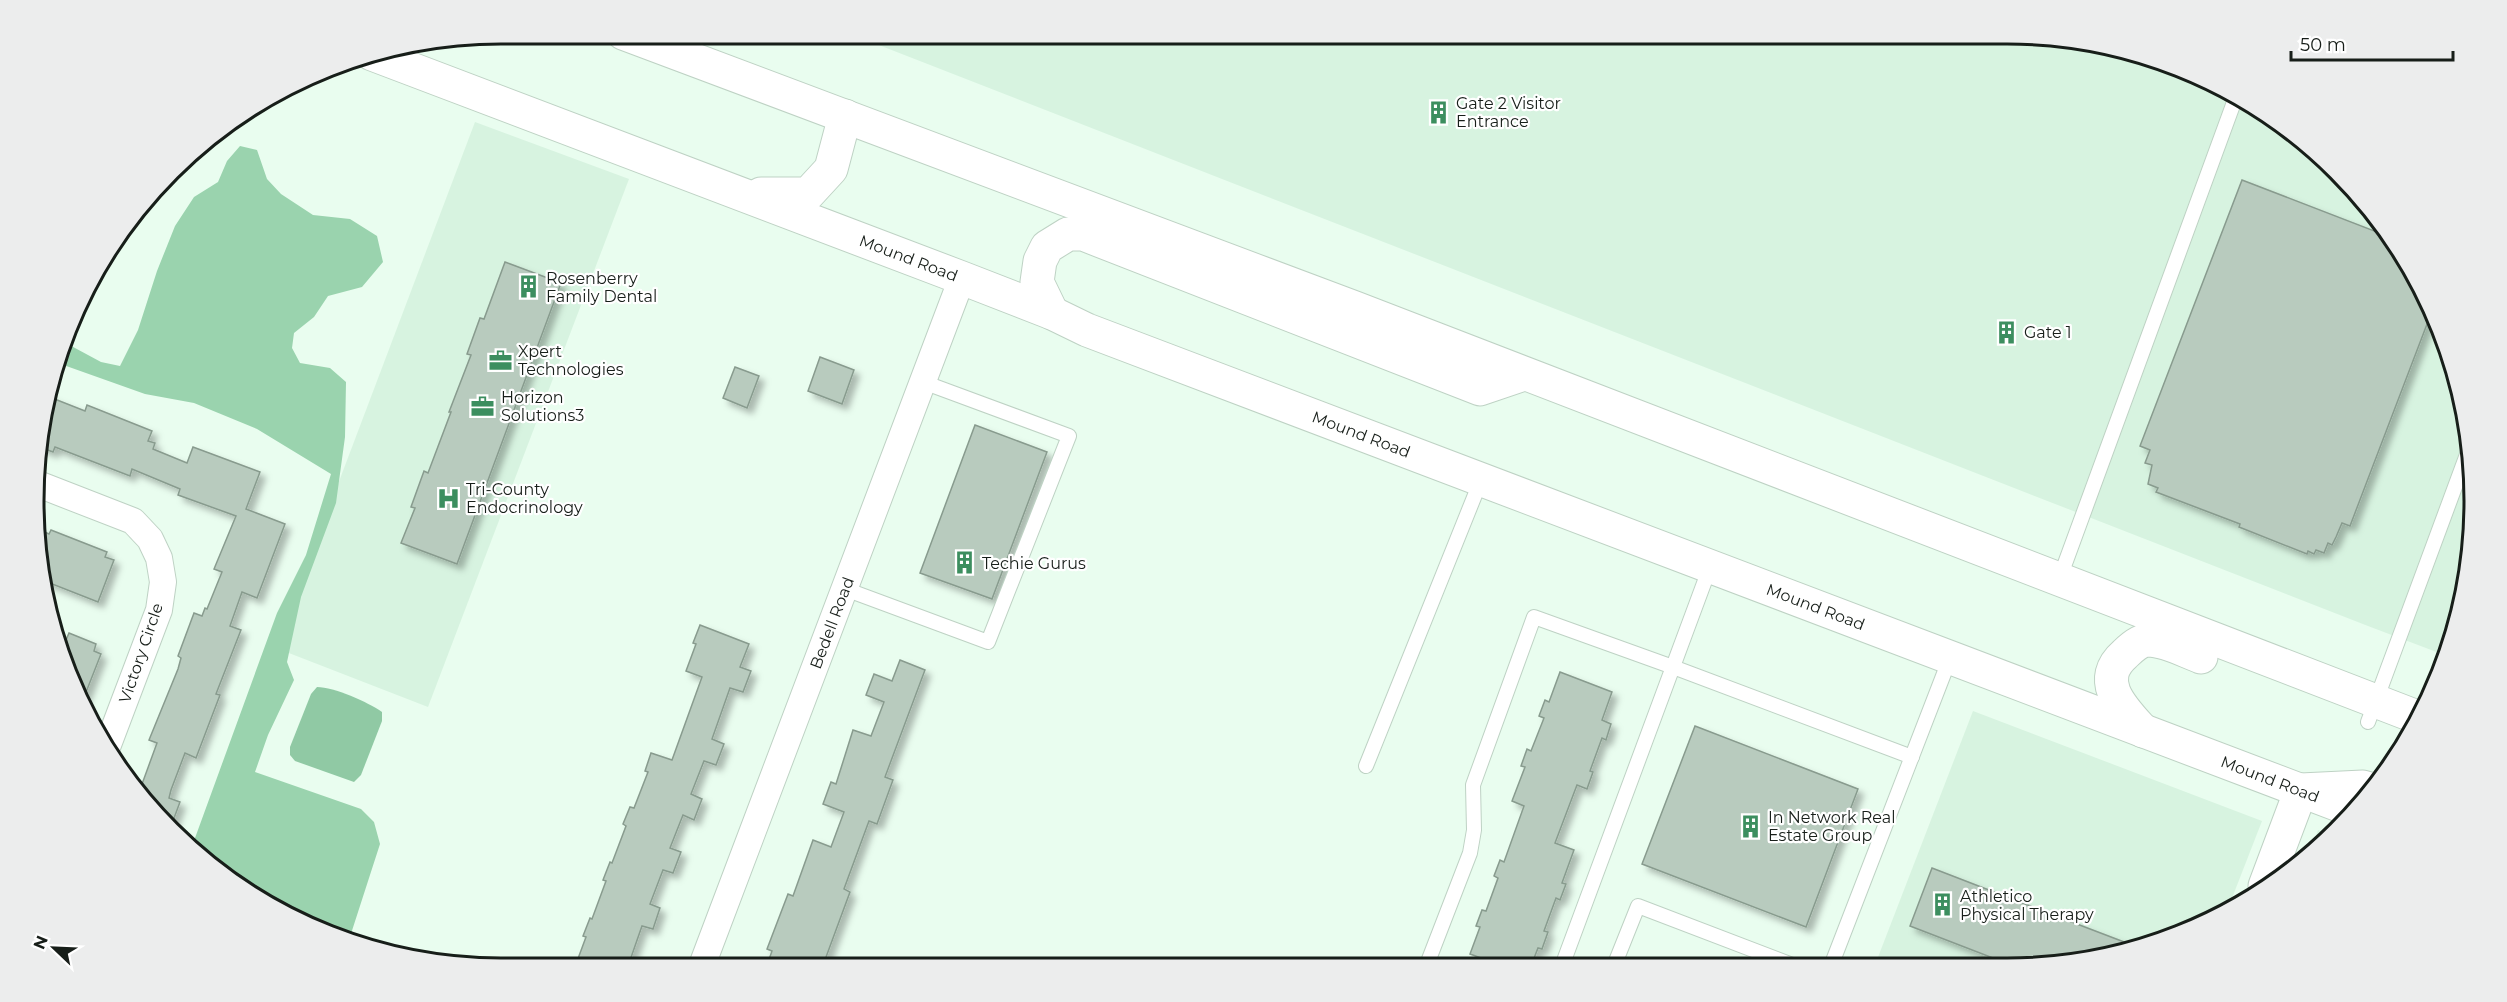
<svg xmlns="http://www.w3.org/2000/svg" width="2507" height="1002" viewBox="0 0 2507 1002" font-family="Montserrat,sans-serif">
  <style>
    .built { fill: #d7f3e0 }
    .forest { fill: #9ad3ae }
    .water { fill: #90c9a4 }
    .building { fill: #b8cbbe; stroke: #889b8e; stroke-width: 1.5; filter: url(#shadow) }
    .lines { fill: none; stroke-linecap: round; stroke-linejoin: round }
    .lane-casing { stroke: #bed2c4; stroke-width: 16 }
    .street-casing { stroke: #bed2c4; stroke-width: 28 }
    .secondary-casing { stroke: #bed2c4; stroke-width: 35 }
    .lane { stroke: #fff; stroke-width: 14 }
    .street { stroke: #fff; stroke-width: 26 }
    .secondary { stroke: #fff; stroke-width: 33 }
    .labels { text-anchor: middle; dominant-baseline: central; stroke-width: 4.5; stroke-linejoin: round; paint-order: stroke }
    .poi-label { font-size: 16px; fill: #171e19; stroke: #fff; text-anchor: start }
    .street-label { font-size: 16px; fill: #171e19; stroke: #fff }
    .rim { fill: none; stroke: #171e19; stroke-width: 3 }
  </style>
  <defs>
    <filter id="shadow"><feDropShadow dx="5.5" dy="5.5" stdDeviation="3" flood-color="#0004"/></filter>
  </defs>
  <rect width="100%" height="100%" fill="#e9fdef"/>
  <g class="built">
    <path d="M 848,33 L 2006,33 L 2156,58 L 2240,96 L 2314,149 L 2377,216 L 2426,294 L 2458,380 L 2473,470 L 2470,562 L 2449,651 L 2447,656 L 2368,626 Z"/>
    <path d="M 475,122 L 629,179 L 428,707 L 276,648 Z"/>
    <path d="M 1973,711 L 2262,821 L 2227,911 L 2213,921 L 2067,965 L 1875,965 Z"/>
    <path d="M 2318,830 L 2331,835 L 2308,857 Z"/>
  </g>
  <path class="forest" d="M 240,146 L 257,150 L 267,179 L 281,194 L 313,215 L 350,219 L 377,236 L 383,262 L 362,287 L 328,296 L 314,317 L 294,333 L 292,348 L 300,363 L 330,368 L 346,382 L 345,437 L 336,503 L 301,597 L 287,662 L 294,680 L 268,735 L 255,772 L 361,809 L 374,822 L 380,844 L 348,943 L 216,872 L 191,849 L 277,613 L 306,555 L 331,474 L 257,429 L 194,403 L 145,394 L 55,362 L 62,341 L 101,362 L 120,366 L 138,330 L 157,271 L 175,226 L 194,197 L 218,182 L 227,161 Z"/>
  <path class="water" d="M 317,687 C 334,687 368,702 382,712 L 382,721 L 361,775 L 354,782 L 295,761 L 290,755 L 290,747 L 311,694 Z"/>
  <g class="building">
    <path d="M 2242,180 L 2390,237 L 2426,294 L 2432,311 L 2350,526 L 2342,523 L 2336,537 L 2332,545 L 2328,543 L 2324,553 L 2316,550 L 2314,554 L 2308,551 L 2307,554 L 2239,527 L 2240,524 L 2156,492 L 2158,488 L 2148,484 L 2152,465 L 2145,463 L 2150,450 L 2140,446 Z"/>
    <path d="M 505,262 L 561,283 L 457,564 L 401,543 L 415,508 L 411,507 L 424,471 L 428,473 L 451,412 L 449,412 L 471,355 L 467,354 L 480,318 L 484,319 Z"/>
    <path d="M 820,357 L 854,370 L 842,404 L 808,391 Z"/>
    <path d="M 735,367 L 759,376 L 747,408 L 723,398 Z"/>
    <path d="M 47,396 L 85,411 L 87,405 L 152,431 L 148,441 L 155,443 L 153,449 L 187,463 L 193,447 L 260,472 L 246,509 L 285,524 L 257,598 L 242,592 L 230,626 L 241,630 L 216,694 L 220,695 L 196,758 L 185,753 L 171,790 L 169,798 L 180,802 L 170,829 L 149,809 L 138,795 L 157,743 L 149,740 L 178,669 L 181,658 L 178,656 L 194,613 L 202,616 L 205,608 L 207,609 L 222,572 L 214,569 L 236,516 L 178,495 L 180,489 L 132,469 L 130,476 L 55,447 L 53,452 L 37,446 Z"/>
    <path d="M 975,425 L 1047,452 L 992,599 L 920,573 Z"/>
    <path d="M 40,530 L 49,534 L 51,530 L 107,552 L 105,557 L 114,560 L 98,602 L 42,580 Z"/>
    <path d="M 700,625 L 749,644 L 740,667 L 751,671 L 743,692 L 730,688 L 712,739 L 724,744 L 716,765 L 704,761 L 691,794 L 702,799 L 694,820 L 683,815 L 670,848 L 681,852 L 673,873 L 663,870 L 650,904 L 660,908 L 653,929 L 642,926 L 627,969 L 589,969 L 576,964 L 586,937 L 583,936 L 590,918 L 592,919 L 606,881 L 603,880 L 610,862 L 612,863 L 626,826 L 623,824 L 630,807 L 634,808 L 648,772 L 645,771 L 651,753 L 672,760 L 702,677 L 686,671 L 696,644 L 693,643 Z"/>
    <path d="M 69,633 L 96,644 L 94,651 L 101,654 L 83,700 L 63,647 Z"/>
    <path d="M 900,660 L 925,670 L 885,777 L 893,780 L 877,824 L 869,821 L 844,889 L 850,892 L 822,968 L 766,968 L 772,951 L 767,949 L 788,894 L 793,896 L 813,840 L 831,847 L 844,812 L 823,804 L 831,782 L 836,784 L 853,730 L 871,736 L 884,702 L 866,695 L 874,674 L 892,681 Z"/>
    <path d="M 1560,672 L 1612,692 L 1602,720 L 1611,724 L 1606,740 L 1602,738 L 1590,771 L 1593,772 L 1587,789 L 1577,785 L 1555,843 L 1574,850 L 1562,883 L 1566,884 L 1560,900 L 1556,898 L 1544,931 L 1548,932 L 1542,949 L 1538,948 L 1531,966 L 1503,966 L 1470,954 L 1480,927 L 1476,926 L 1482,910 L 1486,911 L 1498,878 L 1494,876 L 1500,860 L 1504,862 L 1524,806 L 1512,801 L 1525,767 L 1521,766 L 1527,749 L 1531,751 L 1544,718 L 1539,716 L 1545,700 L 1549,702 Z"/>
    <path d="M 1695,726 L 1858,789 L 1806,927 L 1642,864 Z"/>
    <path d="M 1932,868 L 2077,924 L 2132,945 L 2067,965 L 2011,965 L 1910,926 Z"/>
  </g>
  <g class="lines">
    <defs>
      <g id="lane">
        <path d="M 2059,580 L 2237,94"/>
        <path d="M 845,589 L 988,642 L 1069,436 L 923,382"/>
        <path d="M 2368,722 L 2469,449"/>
        <path d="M 1366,766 L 1481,480"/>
        <path d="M 1562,966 L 1710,567"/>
        <path d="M 1614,966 L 1638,906 L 1795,966"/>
        <path d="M 1831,966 L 1950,658"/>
        <path d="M 1426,967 L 1470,853 L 1474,830 L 1473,785 L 1534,617 L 1673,667 L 1912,757"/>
      </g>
      <g id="street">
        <path d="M 38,484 L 133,521 L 150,539 L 159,558 L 163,582 L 159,610 L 106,750"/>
        <path id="s1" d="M 701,968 L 962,278"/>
      </g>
      <g id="secondary">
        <path d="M 623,33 L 1355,308 L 2417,717"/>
        <path id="s2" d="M 372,54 L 962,278 L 1052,313 L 1087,330 L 2352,810"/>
        <path d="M 761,194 L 808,194 L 831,169 L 845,116"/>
        <path d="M 1052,313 L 1037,282 L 1040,261 L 1047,247 L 1068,234 L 1083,234 L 1480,389 L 1524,374"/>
        <path d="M 2143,731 C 2123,709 2094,681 2125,654 C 2131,648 2140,640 2148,640 C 2165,640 2185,651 2201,657"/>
        <path d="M 2265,886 L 2301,790 L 2363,787 L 2370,789"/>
      </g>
    </defs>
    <use href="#lane" class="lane-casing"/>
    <use href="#street" class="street-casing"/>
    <use href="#secondary" class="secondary-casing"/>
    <use href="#lane" class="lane"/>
    <use href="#street" class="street"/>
    <use href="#secondary" class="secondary"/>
  </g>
  <defs>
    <symbol id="building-bare" viewBox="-9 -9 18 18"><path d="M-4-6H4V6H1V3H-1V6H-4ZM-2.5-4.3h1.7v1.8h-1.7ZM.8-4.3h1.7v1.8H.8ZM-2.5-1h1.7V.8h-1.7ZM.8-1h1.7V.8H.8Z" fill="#3c8e5f" stroke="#fff" stroke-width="2.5" paint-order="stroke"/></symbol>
    <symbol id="office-bare" viewBox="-9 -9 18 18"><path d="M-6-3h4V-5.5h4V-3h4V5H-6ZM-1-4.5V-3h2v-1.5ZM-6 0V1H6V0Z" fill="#3c8e5f" stroke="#fff" stroke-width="2.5" paint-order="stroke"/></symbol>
    <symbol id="hospital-bare" viewBox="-9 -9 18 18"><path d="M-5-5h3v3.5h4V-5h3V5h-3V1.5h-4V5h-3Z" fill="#3c8e5f" stroke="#fff" stroke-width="2.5" paint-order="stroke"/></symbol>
  </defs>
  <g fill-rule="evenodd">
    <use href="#building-bare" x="1422" y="96" width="33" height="33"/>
    <use href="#building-bare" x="512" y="270" width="33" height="33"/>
    <use href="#building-bare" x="1990" y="316" width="33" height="33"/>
    <use href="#office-bare" x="484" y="344" width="33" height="33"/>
    <use href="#office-bare" x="466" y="390" width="33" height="33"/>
    <use href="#hospital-bare" x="432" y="482" width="33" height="33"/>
    <use href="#building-bare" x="948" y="546" width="33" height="33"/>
    <use href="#building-bare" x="1734" y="810" width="33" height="33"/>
    <use href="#building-bare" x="1926" y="888" width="33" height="33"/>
  </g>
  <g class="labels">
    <g class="poi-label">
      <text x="1456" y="103">Gate 2 Visitor<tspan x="1456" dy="18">Entrance</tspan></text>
      <text x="546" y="278">Rosenberry<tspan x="546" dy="18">Family Dental</tspan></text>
      <text x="2024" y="332">Gate 1</text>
      <text x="518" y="351">Xpert<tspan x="518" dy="18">Technologies</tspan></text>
      <text x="501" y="397">Horizon<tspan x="501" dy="18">Solutions3</tspan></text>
      <text x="466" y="489">Tri-County<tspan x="466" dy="18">Endocrinology</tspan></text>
      <text x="982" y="563">Techie Gurus</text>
      <text x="1768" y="817">In Network Real<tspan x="1768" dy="18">Estate Group</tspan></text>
      <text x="1960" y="896">Athletico<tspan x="1960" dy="18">Physical Therapy</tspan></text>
    </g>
    <g class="street-label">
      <text stroke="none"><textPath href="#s2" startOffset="574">Mound Road</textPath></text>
      <text stroke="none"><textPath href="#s2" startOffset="1060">Mound Road</textPath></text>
      <text stroke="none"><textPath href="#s2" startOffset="1546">Mound Road</textPath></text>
      <text stroke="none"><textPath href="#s1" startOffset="369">Bedell Road</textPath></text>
      <text transform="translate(141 653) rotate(-71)">Victory Circle</text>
      <text stroke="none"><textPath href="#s2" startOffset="2032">Mound Road</textPath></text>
    </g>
  </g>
  <path d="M0 0H2507V1002H0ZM501 44H2007A457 457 0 0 1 2464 501V501A457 457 0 0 1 2007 958H501A457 457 0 0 1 44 501V501A457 457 0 0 1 501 44Z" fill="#eceded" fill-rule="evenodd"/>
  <path class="rim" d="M501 44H2007A457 457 0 0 1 2464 501V501A457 457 0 0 1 2007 958H501A457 457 0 0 1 44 501V501A457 457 0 0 1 501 44Z"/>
  <g transform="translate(54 948) rotate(293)" stroke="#ffffff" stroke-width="4.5" paint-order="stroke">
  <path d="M0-4.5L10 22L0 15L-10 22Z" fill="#171e19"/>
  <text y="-9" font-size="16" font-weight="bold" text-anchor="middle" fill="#171e19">N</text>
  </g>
  <path d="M2291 51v9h162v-9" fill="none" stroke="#171e19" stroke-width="3"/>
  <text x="2300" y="51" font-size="18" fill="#171e19" stroke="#ffffff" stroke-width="4.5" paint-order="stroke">50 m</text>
</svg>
